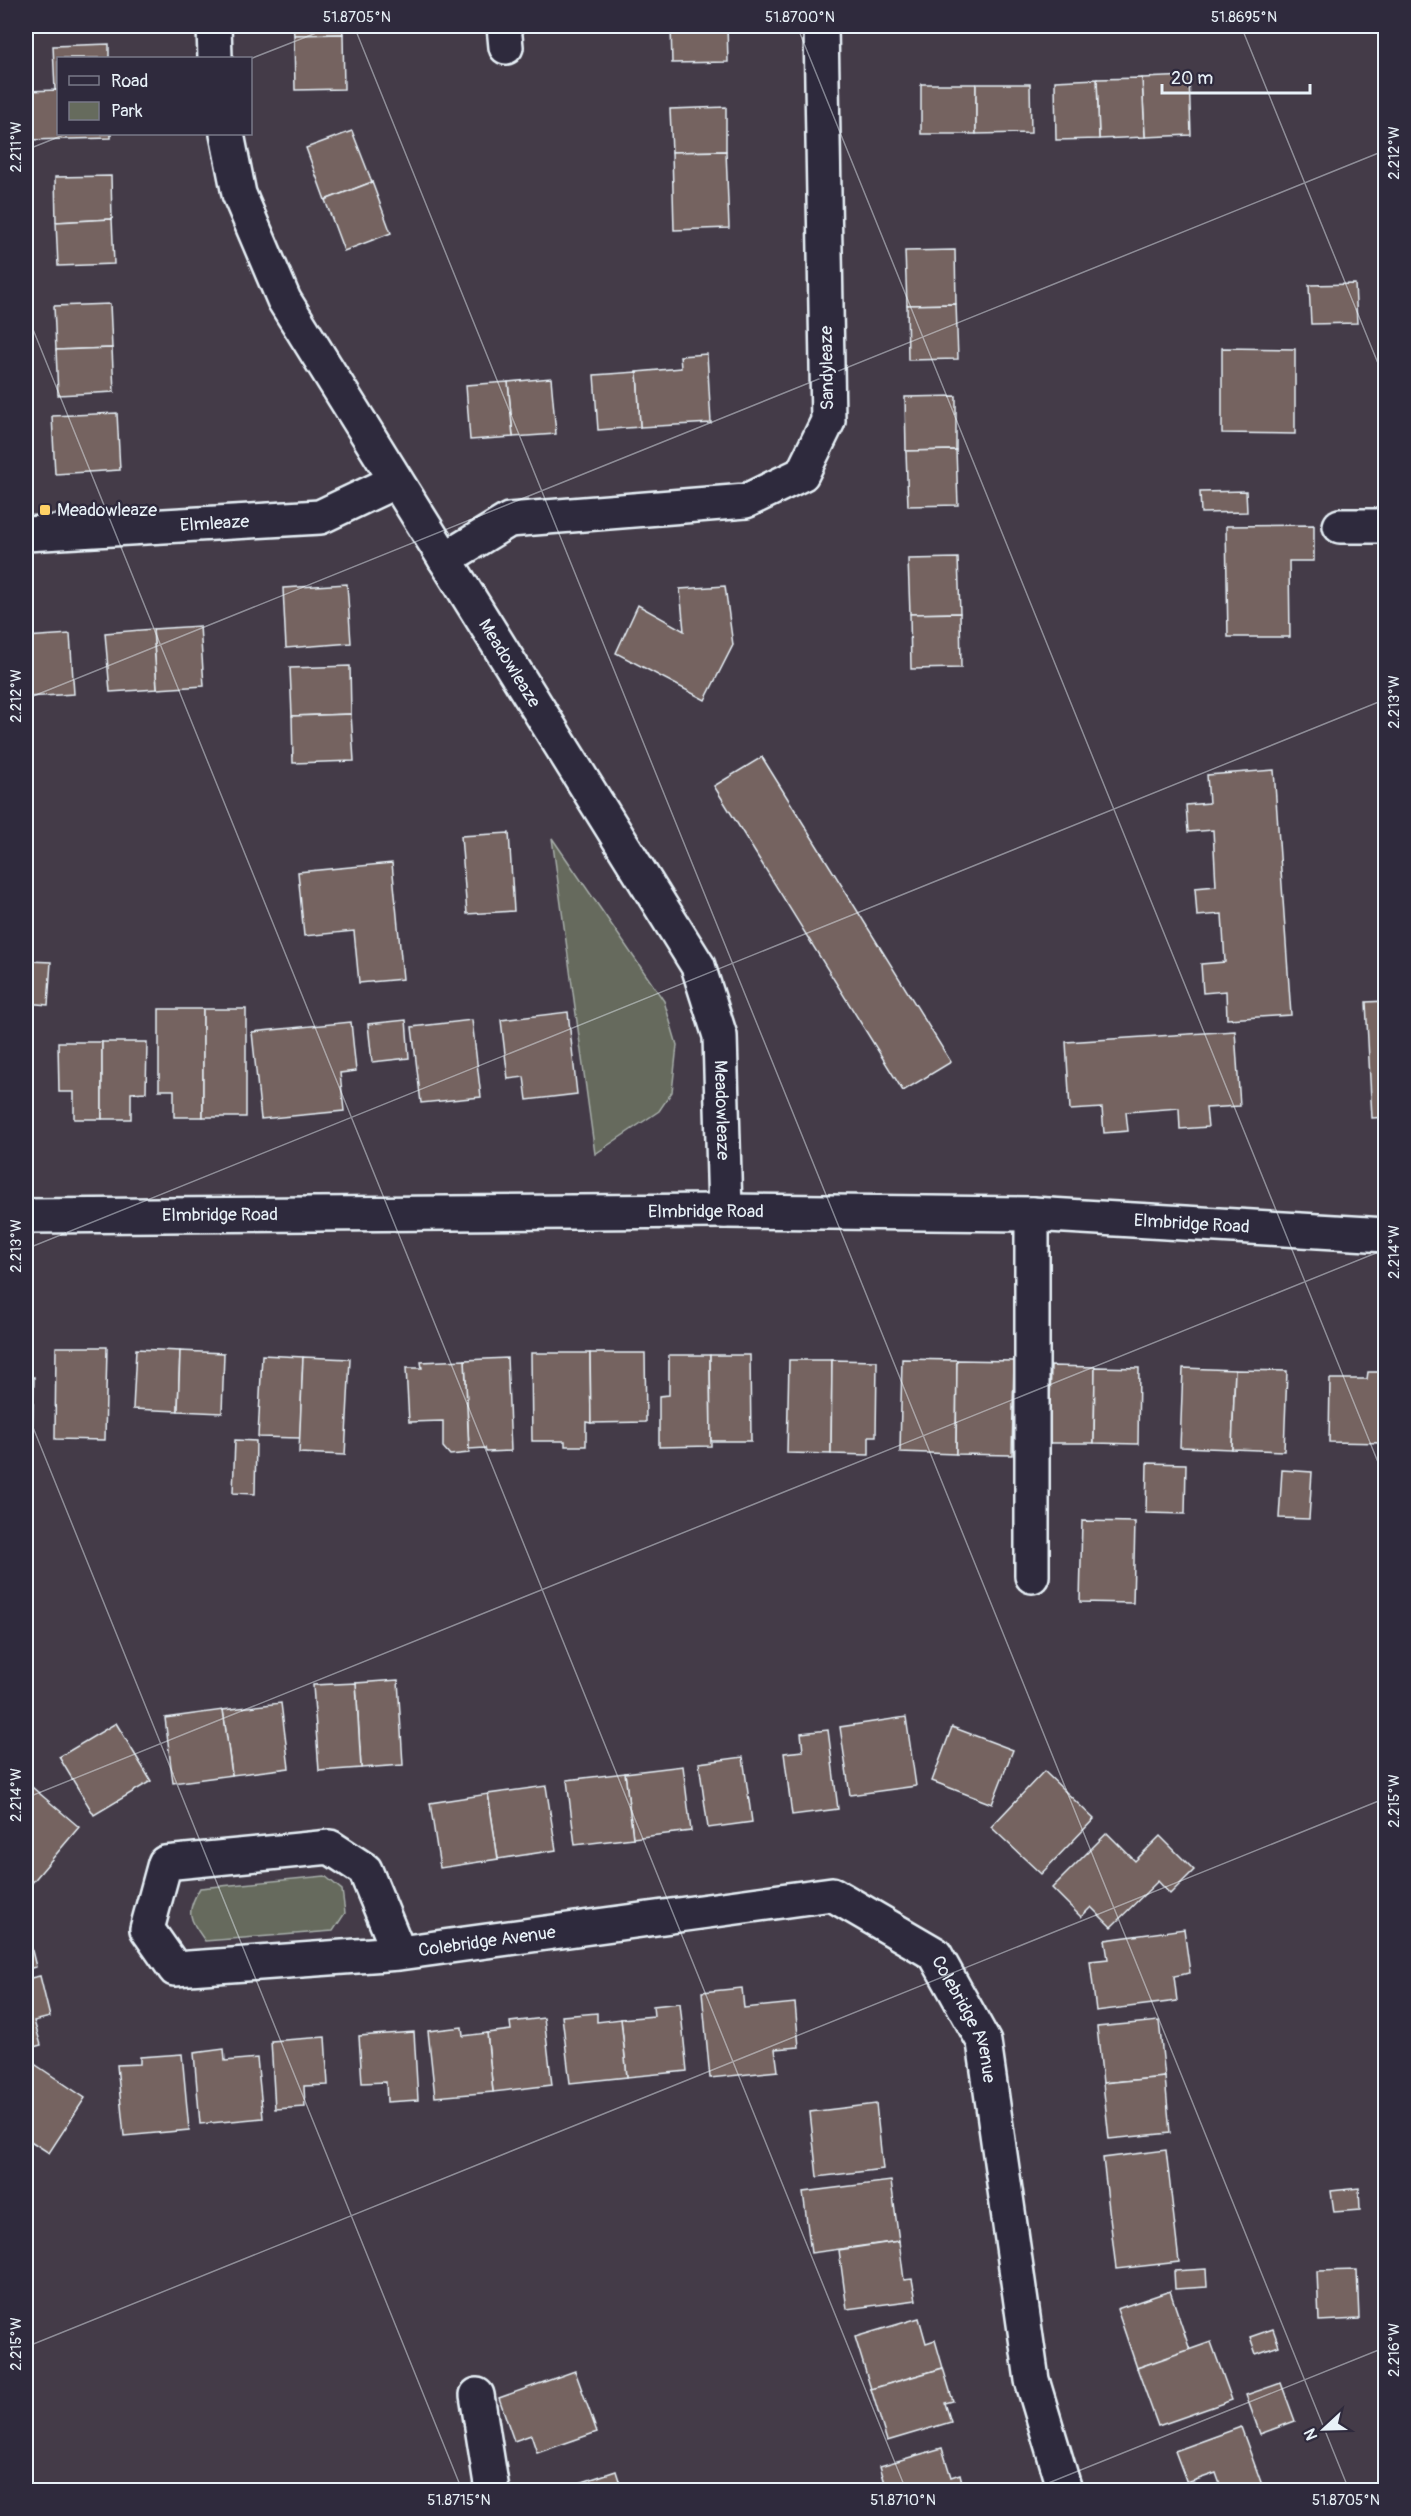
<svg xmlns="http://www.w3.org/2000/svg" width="1411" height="2516" viewBox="0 0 1411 2516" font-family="Pangolin,sans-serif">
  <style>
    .green { fill: #666b5d; stroke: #a7aeaa; stroke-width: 1.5 }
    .building { fill: #746461; stroke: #e8f1f8; stroke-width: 1.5 }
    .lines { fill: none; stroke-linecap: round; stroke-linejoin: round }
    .minor-casing { stroke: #e8f1f8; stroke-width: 38 }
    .minor { stroke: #2f2a3d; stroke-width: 33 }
    .ticks { fill: none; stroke: #e8f1f8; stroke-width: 1.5; stroke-opacity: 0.45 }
    .poi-dot { fill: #ffd166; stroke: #2f2a3d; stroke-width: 2 }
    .labels { text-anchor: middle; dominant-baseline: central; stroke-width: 5; stroke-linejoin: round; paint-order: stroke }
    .street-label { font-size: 18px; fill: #e8f1f8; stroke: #2f2a3d }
    .poi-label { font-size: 18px; fill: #e8f1f8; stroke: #2f2a3d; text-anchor: start }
    .neatline { fill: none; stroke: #e8f1f8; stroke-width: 2 }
    .ticks-label { font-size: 15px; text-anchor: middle; fill: #e8f1f8 }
  </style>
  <rect width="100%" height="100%" fill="#443b48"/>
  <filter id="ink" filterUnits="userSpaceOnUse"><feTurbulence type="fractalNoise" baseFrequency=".0167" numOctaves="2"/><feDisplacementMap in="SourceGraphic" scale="12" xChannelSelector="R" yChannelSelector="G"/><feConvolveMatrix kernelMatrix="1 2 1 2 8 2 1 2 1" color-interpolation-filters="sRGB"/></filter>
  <g filter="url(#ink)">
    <g class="green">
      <path d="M 552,838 L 664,1001 L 677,1045 L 672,1092 L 659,1111 L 595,1154 Z"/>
      <path d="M 325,1876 L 342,1890 L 345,1913 L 333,1931 L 205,1941 C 189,1918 185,1913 200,1888 Z"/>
    </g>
    <g class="building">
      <path d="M 293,26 L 342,26 L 343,34 L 294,35 Z"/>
      <path d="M 671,26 L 727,26 L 728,62 L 672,63 Z"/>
      <path d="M 343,34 L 344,89 L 295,90 L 294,35 Z"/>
      <path d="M 109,44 L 109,58 L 58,58 L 58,90 L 55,90 L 53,46 Z"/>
      <path d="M 1189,76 L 1191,135 L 1145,137 L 1142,78 Z"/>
      <path d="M 1142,78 L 1145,137 L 1099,139 L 1097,79 Z"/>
      <path d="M 1097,79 L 1099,139 L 1056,140 L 1055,81 Z"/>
      <rect x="921" y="84" width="55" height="50"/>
      <path d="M 976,84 L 1030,84 L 1031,133 L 976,134 Z"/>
      <path d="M 58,90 L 58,134 L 111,134 L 111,138 L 27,140 L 26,91 Z"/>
      <path d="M 726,107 L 726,151 L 672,152 L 670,109 Z"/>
      <path d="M 352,131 L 372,182 L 325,200 L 306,148 Z"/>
      <path d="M 726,151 L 729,228 L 674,230 L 672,152 Z"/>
      <path d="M 111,176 L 112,219 L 56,222 L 55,177 Z"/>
      <path d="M 372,182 L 391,233 L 344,251 L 325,200 Z"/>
      <path d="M 112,219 L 114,264 L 58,266 L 56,222 Z"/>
      <path d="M 955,250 L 956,304 L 907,305 L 905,251 Z"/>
      <path d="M 1355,284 L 1357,323 L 1311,324 L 1309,285 Z"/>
      <path d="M 110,304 L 112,348 L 56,350 L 54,306 Z"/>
      <path d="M 956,304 L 958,359 L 908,360 L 907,305 Z"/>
      <path d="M 112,348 L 114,392 L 58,395 L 56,350 Z"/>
      <path d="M 1222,348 L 1295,349 L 1295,434 L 1222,433 Z"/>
      <path d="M 707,354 L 711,423 L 640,427 L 637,372 L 681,368 L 680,356 Z"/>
      <path d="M 637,372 L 640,427 L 598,430 L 594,375 Z"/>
      <path d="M 551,378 L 556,434 L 513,437 L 508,382 Z"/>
      <path d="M 508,382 L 513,437 L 470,440 L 466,385 Z"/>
      <path d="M 956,396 L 956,450 L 906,451 L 905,397 Z"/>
      <path d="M 117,413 L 120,470 L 55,474 L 52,416 Z"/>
      <path d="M 956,450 L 958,505 L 908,506 L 906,451 Z"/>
      <path d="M 1246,491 L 1247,512 L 1201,513 L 1200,492 Z"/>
      <path d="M 1314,525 L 1314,561 L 1289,561 L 1290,637 L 1228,637 L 1226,526 Z"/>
      <path d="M 958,558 L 960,613 L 910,614 L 908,559 Z"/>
      <path d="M 347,584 L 351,643 L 286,648 L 283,588 Z"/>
      <path d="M 725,586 L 733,645 L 705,700 L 616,653 L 638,605 L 684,631 L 680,589 Z"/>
      <path d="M 960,613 L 961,668 L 911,669 L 910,614 Z"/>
      <path d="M 200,626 L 204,686 L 157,689 L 153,629 Z"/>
      <path d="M 153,629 L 157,689 L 110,692 L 105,633 Z"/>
      <path d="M 70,634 L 74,694 L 27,697 L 26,637 Z"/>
      <path d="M 350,666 L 351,714 L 292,716 L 290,668 Z"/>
      <path d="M 351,714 L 354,761 L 293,763 L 292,716 Z"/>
      <path d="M 762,757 L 951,1062 L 903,1091 L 714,786 Z"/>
      <path d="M 1274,770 L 1291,1015 L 1227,1019 L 1226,991 L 1203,993 L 1201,964 L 1225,962 L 1222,914 L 1197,916 L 1195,888 L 1216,886 L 1213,830 L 1188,832 L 1186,805 L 1209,803 L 1207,775 Z"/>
      <path d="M 509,833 L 514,911 L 467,914 L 461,836 Z"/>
      <path d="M 392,863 L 403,979 L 359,983 L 354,931 L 304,936 L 298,872 Z"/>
      <path d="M 28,961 L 51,962 L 48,1005 L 26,1003 Z"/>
      <path d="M 1386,1001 L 1386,1117 L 1372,1118 L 1366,1002 Z"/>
      <path d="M 159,1009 L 203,1009 L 203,1117 L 174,1117 L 174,1090 L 159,1090 Z"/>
      <rect x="203" y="1009" width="43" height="108"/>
      <path d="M 568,1012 L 577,1094 L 527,1100 L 524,1077 L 508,1079 L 501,1020 Z"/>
      <path d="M 406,1020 L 409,1058 L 372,1062 L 368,1024 Z"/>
      <path d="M 472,1020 L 481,1097 L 421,1103 L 412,1027 Z"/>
      <path d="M 351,1022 L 356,1071 L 340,1073 L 344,1111 L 261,1119 L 252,1032 Z"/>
      <path d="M 1235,1031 L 1240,1106 L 1206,1108 L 1208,1127 L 1180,1129 L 1179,1108 L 1126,1112 L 1128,1131 L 1104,1133 L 1102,1108 L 1070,1110 L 1066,1042 Z"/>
      <path d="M 58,1042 L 102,1042 L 102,1119 L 74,1119 L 74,1092 L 59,1092 Z"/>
      <path d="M 102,1042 L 147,1042 L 146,1092 L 131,1093 L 131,1119 L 102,1119 Z"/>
      <path d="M 56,1347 L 107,1347 L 105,1440 L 55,1439 Z"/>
      <path d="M 136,1349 L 180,1351 L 178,1411 L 133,1409 Z"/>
      <path d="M 180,1351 L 224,1353 L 222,1413 L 178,1411 Z"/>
      <path d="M 531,1353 L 590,1353 L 591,1423 L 586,1422 L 586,1446 L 565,1446 L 565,1441 L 532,1441 Z"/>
      <path d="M 590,1353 L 645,1353 L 646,1422 L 591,1423 Z"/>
      <path d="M 262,1355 L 303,1357 L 300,1438 L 258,1437 Z"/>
      <path d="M 669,1355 L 710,1355 L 711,1446 L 659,1447 L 659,1396 L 669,1395 Z"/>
      <path d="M 710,1355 L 750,1355 L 751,1441 L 711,1441 Z"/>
      <path d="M 303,1357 L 350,1359 L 345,1455 L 299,1453 Z"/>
      <path d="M 507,1358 L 511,1451 L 486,1452 L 485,1448 L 469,1449 L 465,1360 Z"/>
      <path d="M 902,1359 L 957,1360 L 956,1454 L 900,1452 Z"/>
      <path d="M 465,1360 L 469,1453 L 450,1455 L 443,1447 L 443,1421 L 409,1422 L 406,1368 L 422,1368 L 421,1362 Z"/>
      <path d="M 789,1360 L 832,1360 L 831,1454 L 787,1453 Z"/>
      <path d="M 832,1360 L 877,1361 L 876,1436 L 869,1436 L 869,1455 L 831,1454 Z"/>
      <path d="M 957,1360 L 1014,1361 L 1012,1455 L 956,1454 Z"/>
      <path d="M 1051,1366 L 1095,1367 L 1094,1443 L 1049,1443 Z"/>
      <path d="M 1095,1367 L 1139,1368 L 1138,1444 L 1094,1443 Z"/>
      <path d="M 1183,1368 L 1235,1370 L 1232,1449 L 1180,1447 Z"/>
      <path d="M 1235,1370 L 1287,1371 L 1284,1451 L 1232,1449 Z"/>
      <path d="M 1368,1372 L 1386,1372 L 1386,1443 L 1329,1442 L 1330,1379 L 1367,1379 Z"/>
      <path d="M 26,1377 L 34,1377 L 32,1444 L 26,1444 Z"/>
      <path d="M 235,1440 L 256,1441 L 255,1494 L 233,1493 Z"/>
      <path d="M 1147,1463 L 1186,1464 L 1185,1514 L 1146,1513 Z"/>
      <path d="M 1282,1470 L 1312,1472 L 1309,1519 L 1279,1518 Z"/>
      <path d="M 1082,1521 L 1135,1522 L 1133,1603 L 1080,1602 Z"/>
      <path d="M 398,1680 L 403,1765 L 361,1768 L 356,1683 Z"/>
      <path d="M 356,1683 L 361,1768 L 319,1771 L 313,1685 Z"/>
      <path d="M 281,1703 L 289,1768 L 232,1775 L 223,1710 Z"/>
      <path d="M 223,1710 L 232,1775 L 173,1783 L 165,1718 Z"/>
      <path d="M 906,1717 L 916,1786 L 850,1795 L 840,1727 Z"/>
      <path d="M 116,1723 L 151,1781 L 94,1815 L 59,1757 Z"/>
      <path d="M 952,1727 L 1013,1750 L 992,1804 L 932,1781 Z"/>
      <path d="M 828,1730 L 838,1809 L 792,1815 L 784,1753 L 803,1751 L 801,1733 Z"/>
      <path d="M 743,1757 L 752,1822 L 708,1828 L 699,1763 Z"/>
      <path d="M 683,1766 L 691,1831 L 633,1838 L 625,1773 Z"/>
      <path d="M 1044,1771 L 1094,1819 L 1041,1874 L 991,1827 Z"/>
      <path d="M 625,1773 L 633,1838 L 575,1845 L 567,1780 Z"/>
      <path d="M 26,1782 L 79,1827 L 26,1890 Z"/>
      <path d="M 546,1786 L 556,1850 L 498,1859 L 488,1794 Z"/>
      <path d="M 488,1794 L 498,1859 L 440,1868 L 430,1803 Z"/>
      <path d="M 1107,1833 L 1135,1861 L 1160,1836 L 1194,1870 L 1170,1894 L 1158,1881 L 1111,1927 L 1091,1907 L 1081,1917 L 1052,1888 Z"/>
      <path d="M 26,1926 L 36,1967 L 26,1969 Z"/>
      <path d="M 1184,1929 L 1190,1973 L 1174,1976 L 1177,2001 L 1096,2011 L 1090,1961 L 1108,1959 L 1105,1940 Z"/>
      <path d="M 40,1976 L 50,2017 L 34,2021 L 41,2045 L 26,2049 L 26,1979 Z"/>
      <path d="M 742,1988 L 744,2008 L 795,2003 L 799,2047 L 775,2049 L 778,2071 L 710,2078 L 702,1992 Z"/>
      <path d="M 680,2003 L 687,2071 L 627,2077 L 621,2019 L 654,2016 L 653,2006 Z"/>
      <path d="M 597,2013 L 597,2022 L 621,2019 L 627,2077 L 570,2083 L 562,2016 Z"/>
      <path d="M 544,2018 L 552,2085 L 493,2092 L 487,2033 L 511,2030 L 510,2022 Z"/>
      <path d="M 1159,2021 L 1165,2077 L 1103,2083 L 1097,2027 Z"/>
      <path d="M 462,2027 L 463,2036 L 487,2033 L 493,2092 L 435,2097 L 428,2031 Z"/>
      <path d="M 414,2032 L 418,2100 L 387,2102 L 386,2082 L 362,2083 L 359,2036 Z"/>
      <path d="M 325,2037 L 328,2085 L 304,2086 L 305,2107 L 275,2109 L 271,2041 Z"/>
      <path d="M 224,2049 L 225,2061 L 257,2058 L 263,2118 L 200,2124 L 194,2053 Z"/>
      <path d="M 182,2054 L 189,2130 L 124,2136 L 117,2065 L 140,2064 L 140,2057 Z"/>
      <path d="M 30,2061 L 85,2098 L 49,2153 L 26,2138 L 26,2068 Z"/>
      <path d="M 1165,2077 L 1170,2133 L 1109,2139 L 1103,2083 Z"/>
      <path d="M 876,2104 L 883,2169 L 817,2177 L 810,2112 Z"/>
      <path d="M 1166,2150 L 1179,2262 L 1116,2269 L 1103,2158 Z"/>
      <path d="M 891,2181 L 899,2241 L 811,2253 L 803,2192 Z"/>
      <path d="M 1359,2188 L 1360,2210 L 1334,2212 L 1331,2191 Z"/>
      <path d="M 899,2241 L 904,2280 L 912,2279 L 916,2300 L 847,2309 L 839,2250 Z"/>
      <path d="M 1206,2269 L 1207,2287 L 1175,2289 L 1174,2271 Z"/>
      <path d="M 1357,2270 L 1359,2319 L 1319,2321 L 1317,2271 Z"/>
      <path d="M 1170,2291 L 1190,2350 L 1137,2368 L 1117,2309 Z"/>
      <path d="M 919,2318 L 926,2343 L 935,2340 L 943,2368 L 871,2389 L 855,2337 Z"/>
      <path d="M 1273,2329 L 1279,2346 L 1256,2354 L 1250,2337 Z"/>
      <path d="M 1211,2342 L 1232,2400 L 1158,2426 L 1137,2368 Z"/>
      <path d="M 943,2368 L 953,2401 L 945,2403 L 951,2422 L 887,2441 L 871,2389 Z"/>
      <path d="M 575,2371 L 597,2432 L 537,2453 L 531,2435 L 514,2441 L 499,2398 Z"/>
      <path d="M 1281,2383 L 1295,2421 L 1260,2434 L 1246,2395 Z"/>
      <path d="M 1241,2427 L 1262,2485 L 1247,2490 L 1222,2490 L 1216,2473 L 1187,2483 L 1175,2451 Z"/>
      <path d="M 942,2448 L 951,2477 L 960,2474 L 964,2490 L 887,2490 L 880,2466 Z"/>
      <path d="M 616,2471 L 622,2490 L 558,2490 Z"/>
    </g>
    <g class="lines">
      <defs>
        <g id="minor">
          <path d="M 214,26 L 215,58"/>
          <path d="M 504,26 L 506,47"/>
          <path id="s1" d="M 227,134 L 239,194 L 284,300 L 698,966 L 720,1036 L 725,1211"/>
          <path d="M 1340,526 L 1386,526"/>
          <path id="s2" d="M 26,534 L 320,517 L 396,481"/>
          <path d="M 445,559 L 509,520 L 746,501 L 802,474 L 828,421 L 821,26"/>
          <path d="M 1032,1214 L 1032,1576"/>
          <path id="s3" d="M 26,1216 L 725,1211 L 1032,1214 L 1386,1235"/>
          <path id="s4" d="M 399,1953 L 365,1870 L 330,1847 L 165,1863 L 147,1929 L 175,1969 L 399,1953 L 832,1894 L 935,1954 L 984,2042 L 1032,2380 L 1065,2490"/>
          <path d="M 477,2395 L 492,2490"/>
        </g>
      </defs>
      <use href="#minor" class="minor-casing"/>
      <use href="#minor" class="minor"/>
    </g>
  </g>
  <path class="ticks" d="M 354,26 L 1349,2490M 797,26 L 1386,1482M 1241,26 L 1386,383M 250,59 L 334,26M 26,150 L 66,134M 26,312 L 906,2490M 26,699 L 1386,150M 26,1249 L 1386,699M 26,1410 L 462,2490M 26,1798 L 1386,1249M 26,2347 L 1386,1798M 1031,2490 L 1386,2347"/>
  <rect class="poi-dot" x="39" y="504" width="12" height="12" rx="3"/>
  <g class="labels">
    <g class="street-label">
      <text transform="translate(827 368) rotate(-91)">Sandyleaze</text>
      <text stroke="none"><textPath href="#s2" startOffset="189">Elmleaze</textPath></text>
      <text stroke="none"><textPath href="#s1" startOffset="604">Meadowleaze</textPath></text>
      <text stroke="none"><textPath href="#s1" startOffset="1108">Meadowleaze</textPath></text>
      <text stroke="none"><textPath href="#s3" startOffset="680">Elmbridge Road</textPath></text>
      <text stroke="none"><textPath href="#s3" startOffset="194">Elmbridge Road</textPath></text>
      <text stroke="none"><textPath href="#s3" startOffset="1166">Elmbridge Road</textPath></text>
      <text stroke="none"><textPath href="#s4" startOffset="728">Colebridge Avenue</textPath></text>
      <text stroke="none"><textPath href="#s4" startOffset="1268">Colebridge Avenue</textPath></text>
    </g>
    <g class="poi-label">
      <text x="57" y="510">Meadowleaze</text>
    </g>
  </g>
  <rect width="1411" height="2516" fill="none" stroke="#2f2a3d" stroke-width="66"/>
  <rect x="57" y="57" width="195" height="78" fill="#2f2a3d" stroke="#797a88" stroke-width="1.5"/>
  <rect x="69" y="76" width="30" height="9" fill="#2f2a3d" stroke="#797a88" stroke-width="1.5"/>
  <text x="111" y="87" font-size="18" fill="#e8f1f8">Road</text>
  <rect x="69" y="102" width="30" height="18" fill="#666b5d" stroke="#797a88" stroke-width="1.5"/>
  <text x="111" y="117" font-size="18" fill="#e8f1f8">Park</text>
  <g transform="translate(1324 2429) rotate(248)" stroke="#2f2a3d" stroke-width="4.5" paint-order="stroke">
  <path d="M0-4.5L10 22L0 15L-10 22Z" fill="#e8f1f8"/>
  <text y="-9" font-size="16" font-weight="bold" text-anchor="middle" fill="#e8f1f8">N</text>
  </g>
  <path d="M1162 84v9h148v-9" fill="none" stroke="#e8f1f8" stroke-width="3"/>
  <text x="1171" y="84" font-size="18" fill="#e8f1f8" stroke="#2f2a3d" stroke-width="4.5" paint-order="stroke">20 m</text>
  <rect x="33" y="33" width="1345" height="2450" class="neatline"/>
  <g class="ticks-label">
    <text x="357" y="22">51.8705°N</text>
    <text x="800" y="22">51.8700°N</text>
    <text x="1244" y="22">51.8695°N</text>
    <text transform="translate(16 147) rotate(-90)" y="5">2.211°W</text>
    <text transform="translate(1394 153) rotate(-90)" y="5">2.212°W</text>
    <text transform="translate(16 696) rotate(-90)" y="5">2.212°W</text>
    <text transform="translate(1394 702) rotate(-90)" y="5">2.213°W</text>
    <text transform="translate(16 1246) rotate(-90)" y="5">2.213°W</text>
    <text transform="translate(1394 1252) rotate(-90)" y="5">2.214°W</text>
    <text transform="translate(16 1795) rotate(-90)" y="5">2.214°W</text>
    <text transform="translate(1394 1801) rotate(-90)" y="5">2.215°W</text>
    <text transform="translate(16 2344) rotate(-90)" y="5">2.215°W</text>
    <text transform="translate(1394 2350) rotate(-90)" y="5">2.216°W</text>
    <text x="459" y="2505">51.8715°N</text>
    <text x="903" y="2505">51.8710°N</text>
    <text x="1346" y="2505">51.8705°N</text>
  </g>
</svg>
